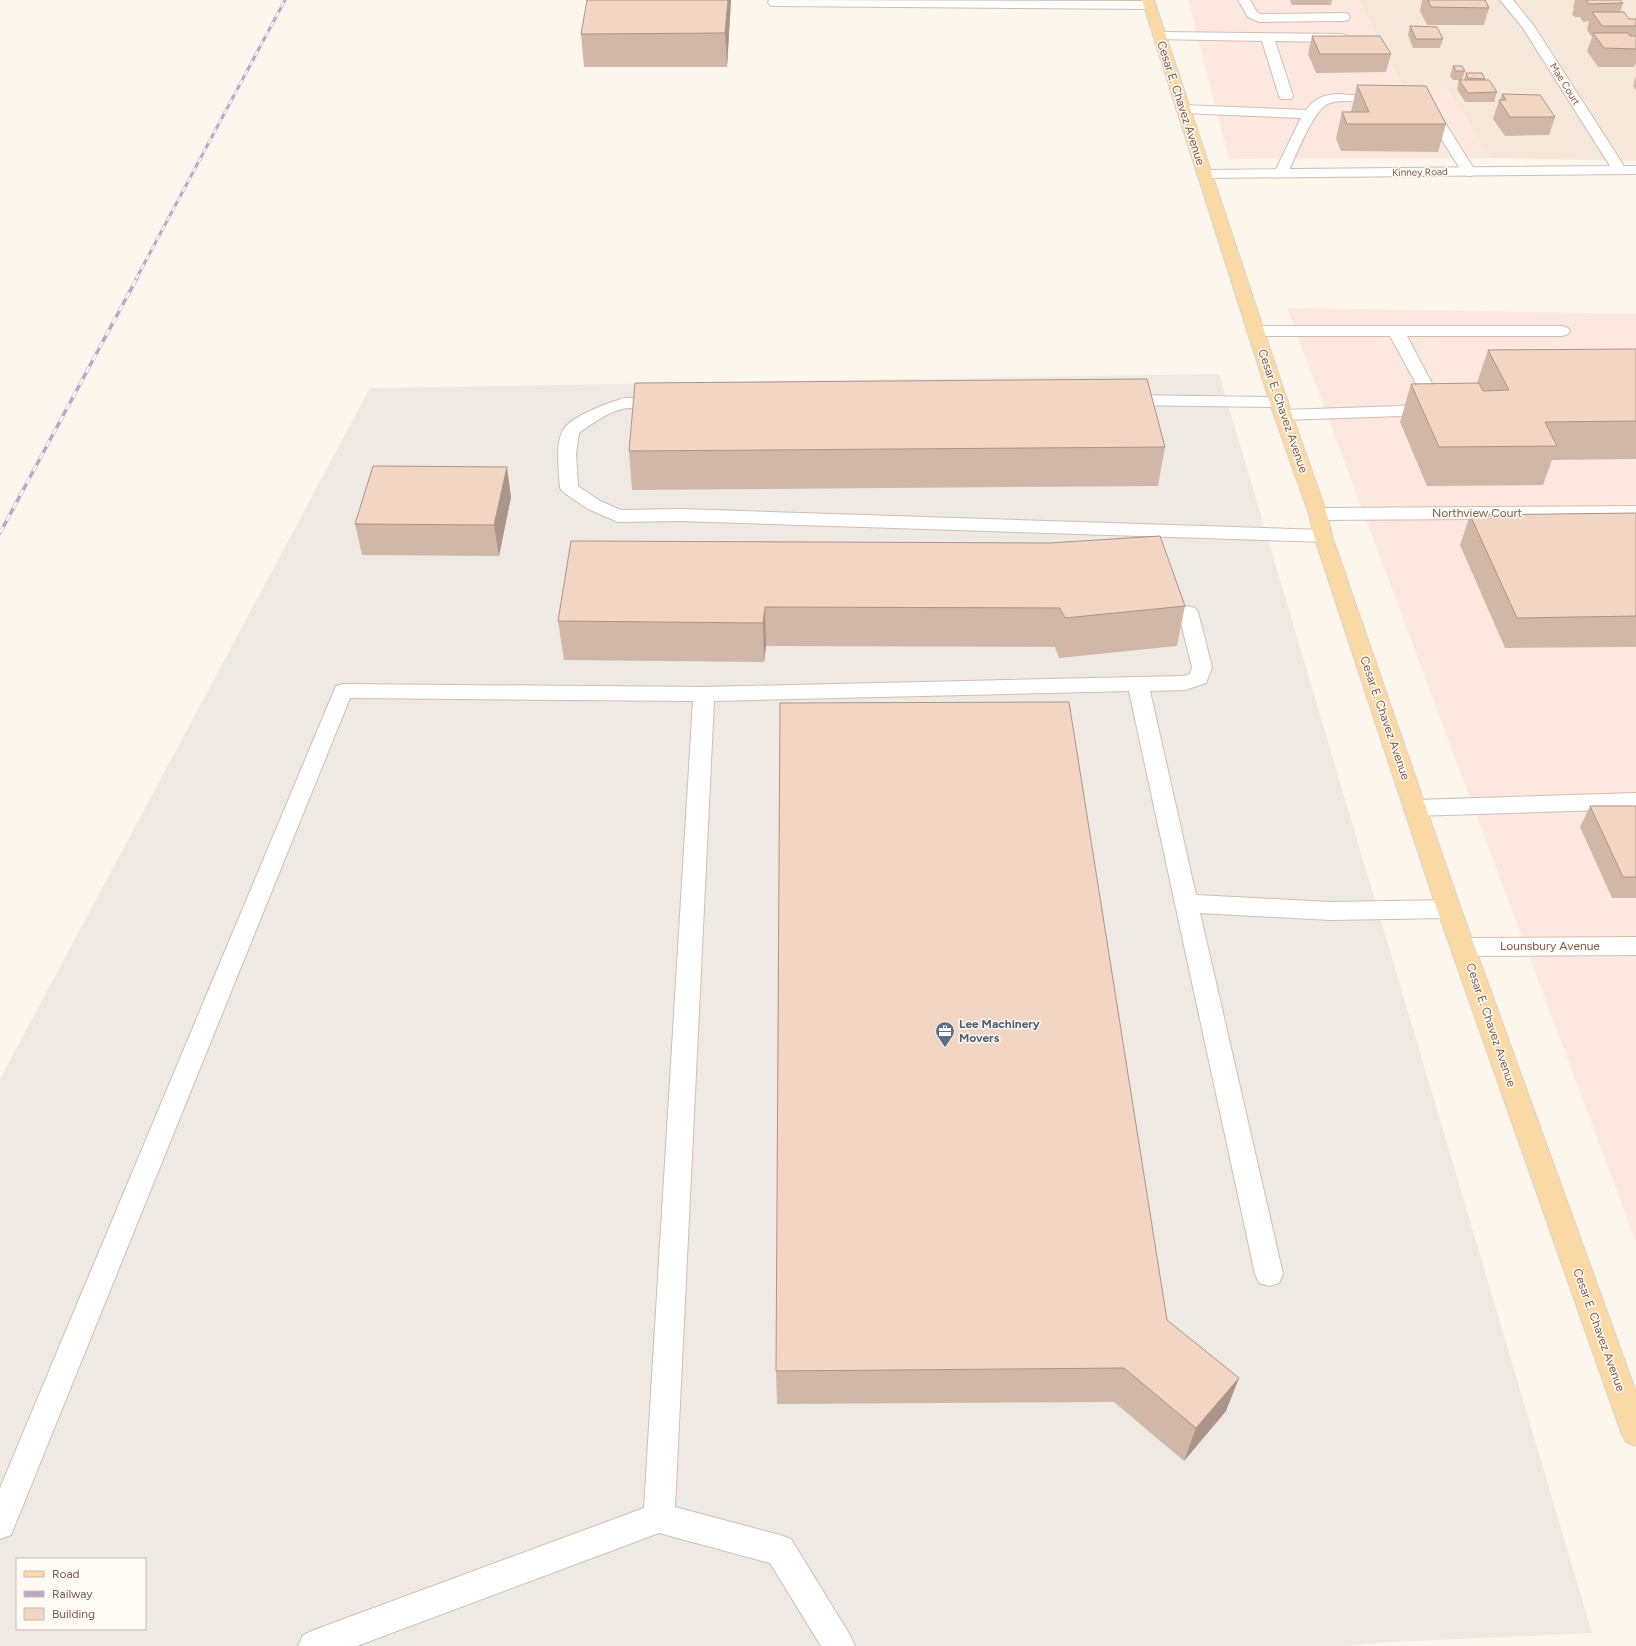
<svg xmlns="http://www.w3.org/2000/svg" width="1636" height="1646" viewBox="0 0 1636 1646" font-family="Figtree,sans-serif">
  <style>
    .residential { fill: #f5e8da }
    .commercial { fill: #fde8e0 }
    .industrial { fill: #efe9e4; fill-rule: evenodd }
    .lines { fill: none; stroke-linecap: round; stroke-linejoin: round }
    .service-casing { stroke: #d1beb0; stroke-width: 2 }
    .minor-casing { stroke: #d1beb0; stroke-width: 2 }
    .primary-casing { stroke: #dad1cd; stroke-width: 2 }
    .service { fill: #fff; fill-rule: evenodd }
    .minor { fill: #fff; fill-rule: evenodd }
    .primary { fill: #fbd9a5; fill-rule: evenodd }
    .rail-far1-casing { stroke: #b9a8c9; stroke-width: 3 }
    .rail-casing { stroke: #b9a8c9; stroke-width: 3.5 }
    .rail-far1 { stroke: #fffaf3; stroke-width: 2; stroke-dasharray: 5.5; stroke-linecap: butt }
    .rail { stroke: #fffaf3; stroke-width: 2.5; stroke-dasharray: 7; stroke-linecap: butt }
    .wall { fill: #d1b7a8 }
    .shaded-wall { fill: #aa9588 }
    .building { fill: #f3d5c3; stroke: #aa9588 }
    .labels { text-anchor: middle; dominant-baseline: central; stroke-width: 3; stroke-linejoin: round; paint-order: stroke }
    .far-street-label { font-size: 10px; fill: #7a5c4d; stroke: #fffaf3 }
    .street-label { font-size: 12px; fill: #7a5c4d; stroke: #fffaf3 }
    .service-label { font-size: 12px; font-weight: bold; fill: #4e5e75; stroke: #fffaf3; text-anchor: start }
  </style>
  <rect width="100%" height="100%" fill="#fdf6ec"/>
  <path class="residential" d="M 1358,0 L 1636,0 L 1636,161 L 1490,158 L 1448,89 L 1404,88 Z"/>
  <g class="commercial">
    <path d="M 1188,0 L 1358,0 L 1404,88 L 1448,89 L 1490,158 L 1229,159 Z"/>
    <path d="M 1287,308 L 1636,314 L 1636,1242 Z"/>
  </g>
  <path class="industrial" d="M 1219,374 L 1592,1633 L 1389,1642 L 1343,1646 L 0,1646 L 0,1079 L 370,388 ZM 17,1559 L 145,1559 L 145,1629 L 17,1629 Z"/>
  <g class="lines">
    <defs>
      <g id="service">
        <path d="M 769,0 L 1149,1 L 1153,2 L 1155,5 L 1153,8 L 1149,9 L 774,6 L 770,5 L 768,2 Z"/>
        <path d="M 1238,0 L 1250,0 L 1257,12 L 1261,14 L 1344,13 L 1348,14 L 1350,17 L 1348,20 L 1344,21 L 1259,22 L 1248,17 Z"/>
        <path d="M 1159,32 L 1342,34 L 1346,35 L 1348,38 L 1346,41 L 1342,42 L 1275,41 L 1293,96 L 1291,99 L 1281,99 L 1279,96 L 1262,41 L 1155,39 L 1153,36 L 1155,33 Z"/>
        <path d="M 1338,94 L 1385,97 L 1390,98 L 1392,101 L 1390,104 L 1385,105 C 1368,104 1346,98 1330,103 C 1314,107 1295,158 1288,173 L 1286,176 L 1281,177 L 1276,176 L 1274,173 L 1301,118 L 1183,113 L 1178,112 L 1176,109 L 1178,106 L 1183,105 L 1306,110 C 1315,98 1323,95 1338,94 Z"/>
        <path d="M 1425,105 L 1430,106 L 1438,112 L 1476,172 L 1474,175 L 1469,176 L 1464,175 L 1428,118 L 1418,109 L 1420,106 Z"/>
        <path d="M 1256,326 L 1562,326 L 1568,328 L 1570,331 L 1568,334 L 1562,336 L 1407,336 L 1435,389 L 1436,399 L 1426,411 L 1401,416 L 1283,420 L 1277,419 L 1274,415 L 1277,411 L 1283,410 L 1401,406 L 1414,403 L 1419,398 L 1419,389 L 1390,336 L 1256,336 L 1250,334 L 1248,331 L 1250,328 Z"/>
        <path d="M 1122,395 L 1279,397 L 1285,398 L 1288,402 L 1285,406 L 1279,407 L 1122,405 L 1116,404 L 1114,400 L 1116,396 Z"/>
        <path d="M 625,398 L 664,398 L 670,399 L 673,403 L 670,407 C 657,410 643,408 629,408 C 612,409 593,423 579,433 L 576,454 L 578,486 L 600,501 L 621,510 L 681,509 L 1323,530 L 1330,532 L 1332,536 L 1330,540 L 1323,542 L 681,521 L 618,522 L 588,509 L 563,492 L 560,488 C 559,471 555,445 563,430 C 571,416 610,402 625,398 Z"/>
        <path d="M 1188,606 L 1195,608 L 1198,612 L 1212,667 L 1206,683 L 1185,690 L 1150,691 L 1196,895 L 1330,902 L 1449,900 L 1457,903 L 1461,909 L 1457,915 L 1449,918 L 1330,920 L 1200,913 L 1283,1274 L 1279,1283 L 1269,1286 L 1259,1283 L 1255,1274 L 1129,691 L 714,701 L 675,1507 L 780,1535 L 791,1539 L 850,1635 L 855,1646 L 821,1646 L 770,1563 L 659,1533 L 357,1646 L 298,1646 L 303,1635 L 314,1630 L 644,1508 L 693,701 L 350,698 L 11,1535 L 0,1539 L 0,1488 L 336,686 L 343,684 L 704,687 L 1183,676 L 1190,674 L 1192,667 L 1178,612 L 1181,608 Z"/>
        <path d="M 1636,793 L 1636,809 L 1415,816 L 1407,814 L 1404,808 L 1407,802 L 1415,800 Z"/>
      </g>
      <g id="minor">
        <path d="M 1500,0 L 1513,0 L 1534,26 L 1624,166 L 1636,166 L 1636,174 L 1204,178 L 1199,177 L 1197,174 L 1199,171 L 1204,170 L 1610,166 L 1523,28 Z"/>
        <path d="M 1636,506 L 1636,518 L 1318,520 L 1312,518 L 1309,514 L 1312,510 L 1318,508 Z"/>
        <path d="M 1636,937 L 1636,955 L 1463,956 L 1455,953 L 1451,947 L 1455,941 L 1463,938 Z"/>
      </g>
      <path id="primary" d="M 1142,0 L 1154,0 L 1292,415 L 1327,514 L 1332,536 L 1461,909 L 1636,1392 L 1636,1446 L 1626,1442 L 1621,1432 L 1437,909 L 1314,536 L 1309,514 L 1274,415 Z"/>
    </defs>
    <use href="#service" class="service-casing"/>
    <use href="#minor" class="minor-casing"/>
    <use href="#primary" class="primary-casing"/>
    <use href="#service" class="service"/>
    <use href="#minor" class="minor"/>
    <use href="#primary" class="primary"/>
    <defs>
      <path id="rail-far1" d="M 136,279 L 285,0"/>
      <path id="rail" d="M 0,533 L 137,278"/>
    </defs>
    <use href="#rail-far1" class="rail-far1-casing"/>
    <use href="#rail" class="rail-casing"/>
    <use href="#rail-far1" class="rail-far1"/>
    <use href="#rail" class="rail"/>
  </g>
  <g class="wall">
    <path d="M 731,0 L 727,67 L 584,67 L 581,34 Z"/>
    <path d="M 1290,0 L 1332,0 L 1331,5 L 1292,5 Z"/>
    <path d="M 1422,0 L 1485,0 L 1489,8 L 1484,25 L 1427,25 L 1420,11 Z"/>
    <path d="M 1575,0 L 1620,0 L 1623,3 L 1620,12 L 1629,19 L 1636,19 L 1636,64 L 1635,64 L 1634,67 L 1598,67 L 1587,51 L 1592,37 L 1587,30 L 1589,21 L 1583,22 L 1580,17 L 1575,17 L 1572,14 L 1574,9 L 1573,8 Z"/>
    <path d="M 1410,26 L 1443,39 L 1440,48 L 1413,48 L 1408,35 Z"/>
    <path d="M 1312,36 L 1391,54 L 1386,72 L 1316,73 L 1308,54 Z"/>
    <path d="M 1453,66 L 1465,71 L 1462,80 L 1464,80 L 1466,73 L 1485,79 L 1485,80 L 1497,92 L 1494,102 L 1465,102 L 1457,89 L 1459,80 L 1453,80 L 1450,76 Z"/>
    <path d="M 1636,76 L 1636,90 L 1633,86 Z"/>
    <path d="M 1357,85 L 1446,124 L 1438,152 L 1341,151 L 1336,139 L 1342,112 L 1351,112 Z"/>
    <path d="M 1502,94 L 1555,117 L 1549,135 L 1505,136 L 1493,119 L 1499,100 L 1500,100 Z"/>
    <path d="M 1636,349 L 1636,459 L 1552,460 L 1543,485 L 1427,486 L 1400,422 L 1411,384 L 1477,383 L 1488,350 Z"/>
    <path d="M 1165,447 L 1158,486 L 632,490 L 629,451 Z"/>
    <path d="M 511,497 L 499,556 L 362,555 L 355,524 Z"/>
    <path d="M 1636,513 L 1636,647 L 1505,648 L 1460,545 L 1470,515 Z"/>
    <path d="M 571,541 L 1185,606 L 1177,646 L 1059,658 L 1055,647 L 766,646 L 764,662 L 564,660 L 558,621 Z"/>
    <path d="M 1590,806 L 1636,806 L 1636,898 L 1612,898 L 1580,827 Z"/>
    <path d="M 1167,1320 L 1226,1411 L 1184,1461 L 1114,1402 L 777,1404 L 776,1371 Z"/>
  </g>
  <g class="shaded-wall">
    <path d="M 728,0 L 731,0 L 727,67 L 725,33 Z"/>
    <path d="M 507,467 L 511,497 L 499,556 L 494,525 Z"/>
    <path d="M 765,607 L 766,646 L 764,662 L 763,623 Z"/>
    <path d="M 1239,1378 L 1226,1411 L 1184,1461 L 1196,1428 Z"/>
  </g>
  <g class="building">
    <path d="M 587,0 L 728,0 L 725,33 L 581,34 Z"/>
    <path d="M 1428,0 L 1485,0 L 1489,8 L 1431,7 Z"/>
    <path d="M 1586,0 L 1620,0 L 1623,3 L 1589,4 Z"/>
    <path d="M 1592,12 L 1624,12 L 1629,19 L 1636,19 L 1636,26 L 1602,26 Z"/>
    <path d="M 1410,26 L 1437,27 L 1443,39 L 1416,39 Z"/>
    <path d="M 1593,33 L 1628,33 L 1630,36 L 1636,36 L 1636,49 L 1604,48 Z"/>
    <path d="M 1312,36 L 1380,36 L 1391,54 L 1320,54 Z"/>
    <path d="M 1453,66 L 1462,66 L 1465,71 L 1456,71 Z"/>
    <path d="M 1466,73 L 1482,73 L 1485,79 L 1468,78 Z"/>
    <path d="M 1459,80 L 1489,80 L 1497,92 L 1468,93 Z"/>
    <path d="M 1357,85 L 1426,86 L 1446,124 L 1347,124 L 1342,112 L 1369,112 Z"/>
    <path d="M 1502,94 L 1540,95 L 1555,117 L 1510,117 L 1499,100 L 1506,100 Z"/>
    <path d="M 1636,349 L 1636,421 L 1545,422 L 1557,446 L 1439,447 L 1411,384 L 1479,383 L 1483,391 L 1509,390 L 1488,350 Z"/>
    <path d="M 1147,379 L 1165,447 L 629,451 L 635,383 Z"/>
    <path d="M 373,466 L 507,467 L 494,525 L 355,524 Z"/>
    <path d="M 1636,513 L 1636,616 L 1517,618 L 1470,515 Z"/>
    <path d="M 1160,536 L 1185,606 L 1065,618 L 1060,608 L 765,607 L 763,623 L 558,621 L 571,541 L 1049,543 Z"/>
    <path d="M 1069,702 L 1167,1320 L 1239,1378 L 1196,1428 L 1124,1368 L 776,1371 L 780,703 Z"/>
    <path d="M 1590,806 L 1636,806 L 1636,877 L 1623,877 Z"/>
  </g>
  <defs>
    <symbol id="office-pin" viewBox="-11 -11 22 30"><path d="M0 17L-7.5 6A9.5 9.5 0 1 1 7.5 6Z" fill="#5c6f8a" stroke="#fffaf3"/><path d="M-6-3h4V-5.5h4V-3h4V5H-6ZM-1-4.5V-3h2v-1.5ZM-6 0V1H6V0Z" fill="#fff"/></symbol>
  </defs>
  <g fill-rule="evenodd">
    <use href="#office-pin" x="934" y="1020" width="22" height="30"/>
  </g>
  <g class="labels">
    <g class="far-street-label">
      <text transform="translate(1565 84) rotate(58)">Mae Court</text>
      <text transform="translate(1420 172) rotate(-1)">Kinney Road</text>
    </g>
    <g class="street-label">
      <text transform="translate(1181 103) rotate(72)">Cesar E. Chavez Avenue</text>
      <text transform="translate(1283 411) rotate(71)">Cesar E. Chavez Avenue</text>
      <text x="1477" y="513">Northview Court</text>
      <text transform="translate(1385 718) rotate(71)">Cesar E. Chavez Avenue</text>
      <text x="1550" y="946">Lounsbury Avenue</text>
      <text transform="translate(1491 1025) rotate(71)">Cesar E. Chavez Avenue</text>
      <text transform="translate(1599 1330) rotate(70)">Cesar E. Chavez Avenue</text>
    </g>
    <g class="service-label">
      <text x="959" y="1024">Lee Machinery<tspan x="959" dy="14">Movers</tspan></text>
    </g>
  </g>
  <rect x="16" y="1558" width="130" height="72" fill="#fffaf3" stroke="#cabbb1"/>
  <rect x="24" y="1571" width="20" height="6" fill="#fbd9a5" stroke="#cabbb1"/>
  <text x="52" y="1578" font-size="12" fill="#7a5c4d">Road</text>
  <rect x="24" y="1591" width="20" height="6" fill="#b9a8c9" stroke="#cabbb1"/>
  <text x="52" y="1598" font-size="12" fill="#7a5c4d">Railway</text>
  <rect x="24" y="1608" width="20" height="12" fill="#f3d5c3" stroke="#cabbb1"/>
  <text x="52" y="1618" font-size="12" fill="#7a5c4d">Building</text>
</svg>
